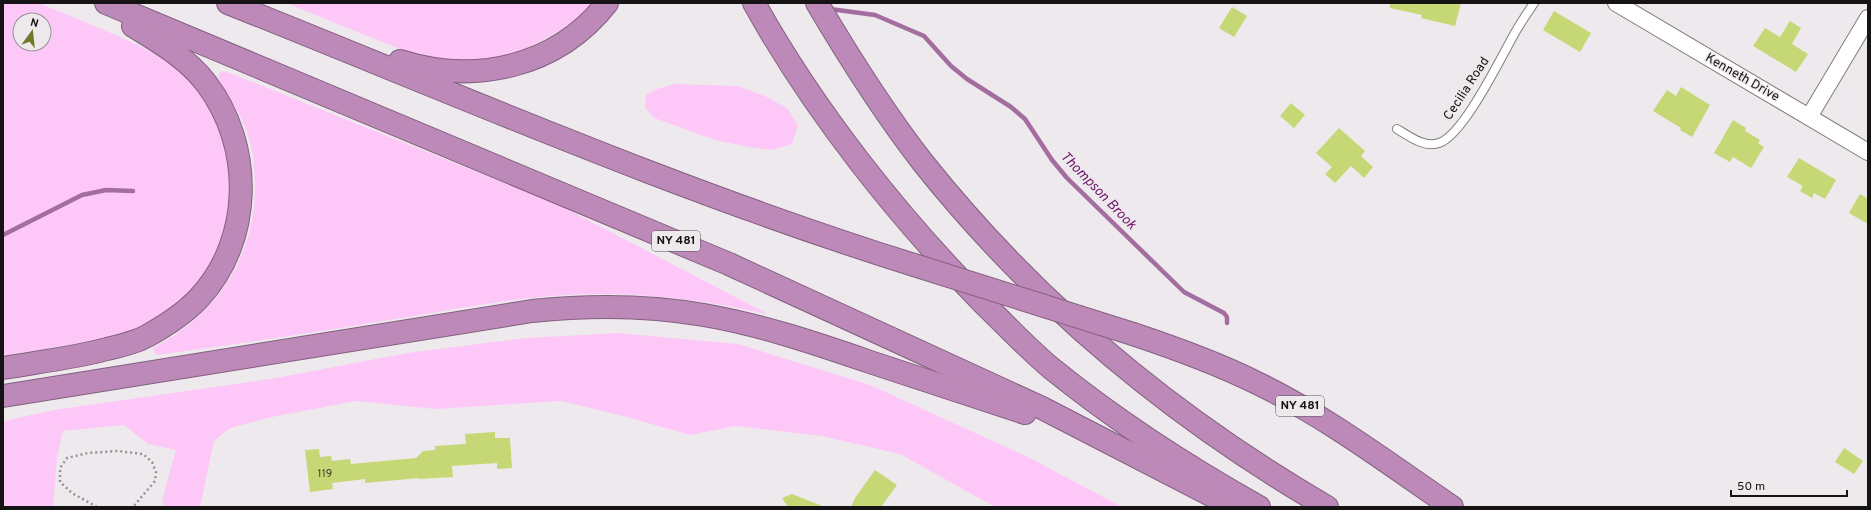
<svg xmlns="http://www.w3.org/2000/svg" width="1871" height="510" viewBox="0 0 1871 510" font-family="Overpass,sans-serif">
  <style>
    .green { fill: #fdc8f8; fill-rule: evenodd }
    .lines { fill: none; stroke-linecap: round; stroke-linejoin: round }
    .stream { stroke: #a36e9f; stroke-width: 4.5 }
    .building { fill: #c6d875 }
    .service-casing { stroke: #807c7f; stroke-width: 10 }
    .minor-casing { stroke: #807c7f; stroke-width: 18 }
    .motorway-casing { stroke: #82607f; stroke-width: 24 }
    .path { stroke: #969295; stroke-width: 2.5; stroke-dasharray: 2 3; stroke-linecap: butt }
    .service { stroke: #fff; stroke-width: 8 }
    .minor { stroke: #fff; stroke-width: 16 }
    .motorway { stroke: #bd89b8; stroke-width: 22 }
    .motorway-bridge-casing { stroke: #82607f; stroke-width: 24; stroke-linecap: butt }
    .motorway-bridge { stroke: #bd89b8; stroke-width: 22 }
    .labels { text-anchor: middle; dominant-baseline: central; stroke-width: 3; stroke-linejoin: round; paint-order: stroke }
    .number-label { font-size: 11px; fill: #41442c }
    .shield { fill: #eee9ed; stroke: #565355; stroke-width: 1 }
    .shield-label { font-size: 12px; font-weight: bold; fill: #151314 }
    .street-label { font-size: 13px; fill: #151314; stroke: #eee9ed }
    .water-label { font-size: 14px; font-style: italic; fill: #6e156b; stroke: #eee9ed }
  </style>
  <rect width="100%" height="100%" fill="#eee9ed"/>
  <g class="green">
    <path d="M 3,3 L 39,3 L 123,38 L 164,58 L 188,79 L 205,99 L 223,137 L 231,166 L 231,218 L 202,284 L 169,315 L 133,331 L 105,339 L 3,356 ZM 20,20 L 44,20 L 44,44 L 20,44 Z"/>
    <path d="M 286,3 L 593,3 L 576,19 L 559,31 L 519,52 L 497,59 L 458,63 L 412,54 Z"/>
    <path d="M 221,71 L 230,73 L 557,204 L 768,314 C 709,301 650,293 589,294 C 528,295 468,307 408,317 C 324,331 240,344 156,355 L 153,348 C 216,315 256,257 255,184 C 254,169 254,154 249,139 C 243,116 228,98 218,77 Z"/>
    <path d="M 674,84 L 738,86 L 767,97 L 788,109 L 798,126 L 792,144 L 772,150 L 749,147 L 715,140 L 654,118 L 645,107 L 646,95 L 657,89 Z"/>
    <path d="M 618,333 L 738,344 L 870,385 L 1028,457 L 1122,507 L 995,507 L 900,454 L 822,436 L 735,426 L 690,435 L 627,417 L 561,401 L 435,409 L 356,401 L 272,417 L 230,428 L 214,441 L 200,507 L 164,507 L 162,500 L 176,450 L 148,444 L 124,425 L 63,431 L 57,457 L 53,507 L 3,507 L 3,422 L 8,420 L 54,410 L 276,378 L 407,353 L 526,338 Z"/>
  </g>
  <g class="lines">
    <g class="stream">
      <path d="M 830,9 L 875,15 L 924,36 L 951,66 L 967,79 L 1011,107 L 1025,119 L 1052,160 L 1067,178 L 1184,292 L 1224,313 L 1227,317 L 1227,323"/>
      <path d="M 3,235 L 82,195 L 106,190 L 133,191"/>
    </g>
  </g>
  <g class="building">
    <path d="M 1390,3 L 1461,3 L 1455,26 L 1421,18 L 1422,15 L 1390,8 Z"/>
    <path d="M 1232,7 L 1247,16 L 1234,37 L 1219,28 Z"/>
    <path d="M 1554,11 L 1591,33 L 1580,52 L 1543,30 Z"/>
    <path d="M 1790,21 L 1801,28 L 1792,44 L 1808,54 L 1796,72 L 1753,46 L 1765,28 L 1780,37 Z"/>
    <path d="M 1681,87 L 1710,105 L 1692,137 L 1680,130 L 1681,128 L 1653,111 L 1667,90 L 1676,96 Z"/>
    <path d="M 1291,103 L 1305,115 L 1294,128 L 1280,116 Z"/>
    <path d="M 1733,120 L 1746,128 L 1745,131 L 1760,140 L 1758,143 L 1764,147 L 1751,168 L 1733,157 L 1730,162 L 1714,153 Z"/>
    <path d="M 1339,128 L 1365,151 L 1361,156 L 1373,167 L 1364,178 L 1351,166 L 1335,183 L 1325,174 L 1332,167 L 1316,153 Z"/>
    <path d="M 1799,158 L 1836,180 L 1825,199 L 1814,193 L 1812,198 L 1800,191 L 1803,186 L 1787,177 Z"/>
    <path d="M 1860,194 L 1868,199 L 1868,224 L 1849,213 Z"/>
    <path d="M 495,432 L 495,438 L 510,438 L 512,468 L 497,469 L 497,463 L 452,466 L 453,477 L 419,479 L 419,478 L 365,483 L 365,479 L 332,483 L 333,489 L 310,492 L 305,450 L 319,449 L 320,457 L 331,456 L 332,461 L 350,459 L 351,464 L 416,458 L 423,451 L 435,450 L 435,446 L 466,444 L 465,434 Z"/>
    <path d="M 1844,448 L 1863,461 L 1854,474 L 1835,462 Z"/>
    <path d="M 875,470 L 897,485 L 881,507 L 851,507 L 855,498 Z"/>
    <path d="M 792,494 L 822,506 L 822,507 L 788,507 L 782,498 Z"/>
  </g>
  <g class="lines">
    <defs>
      <path id="service" d="M 1397,129 C 1409,136 1424,148 1439,143 C 1464,135 1502,55 1516,31 C 1521,22 1528,12 1534,3"/>
      <g id="minor">
        <path d="M 1616,3 L 1868,152"/>
        <path d="M 1809,117 L 1868,18"/>
      </g>
      <g id="motorway">
        <path d="M 106,3 L 729,264 L 1042,408 L 1234,507"/>
        <path d="M 228,3 C 456,94 680,192 914,265"/>
        <path d="M 754,3 C 814,111 898,217 985,305 C 1007,326 1027,348 1051,368 C 1115,420 1186,466 1259,507"/>
        <path d="M 817,3 C 850,59 884,113 924,164 C 1035,303 1174,418 1327,507"/>
        <path d="M 400,61 C 475,85 557,67 607,3"/>
        <path d="M 1133,334 C 1175,348 1217,363 1257,383 C 1327,417 1389,464 1452,507"/>
        <path d="M 3,368 C 38,362 73,358 107,349 C 120,346 136,342 147,336 C 165,326 185,313 199,298 C 253,240 254,146 206,83 C 187,58 159,42 133,26"/>
        <path d="M 3,396 L 532,311 C 589,305 647,305 704,315 C 761,325 815,343 870,362 C 922,379 974,396 1025,413"/>
      </g>
    </defs>
    <use href="#service" class="service-casing"/>
    <use href="#minor" class="minor-casing"/>
    <use href="#motorway" class="motorway-casing"/>
    <path class="path" d="M 97,507 L 72,493 L 60,482 L 60,468 L 67,458 L 88,453 L 117,451 L 143,454 L 152,462 L 156,472 L 155,481 L 133,507"/>
    <use href="#service" class="service"/>
    <use href="#minor" class="minor"/>
    <use href="#motorway" class="motorway"/>
    <defs>
      <path id="motorway-bridge" d="M 914,265 L 1133,334"/>
    </defs>
    <use href="#motorway-bridge" class="motorway-bridge-casing"/>
    <use href="#motorway-bridge" class="motorway-bridge"/>
  </g>
  <g class="labels">
    <g class="number-label">
      <text x="325" y="474">119</text>
    </g>
    <g class="shield">
      <rect x="652" y="231" width="48" height="20" rx="3"/>
      <rect x="1276" y="396" width="48" height="20" rx="3"/>
    </g>
    <g class="shield-label">
      <text x="676" y="241">NY 481</text>
      <text x="1300" y="406">NY 481</text>
    </g>
    <g class="street-label">
      <text transform="translate(1742 78) rotate(30)">Kenneth Drive</text>
      <text transform="translate(1467 89) rotate(-57)">Cecilia Road</text>
    </g>
    <g class="water-label">
      <text transform="translate(1098 191) rotate(46)">Thompson Brook</text>
    </g>
  </g>
  <rect width="1871" height="510" fill="none" stroke="#151314" stroke-width="8"/>
  <g transform="translate(32 32) rotate(15)"><circle r="19" fill="#eee9ed" stroke="#979396"/>
  <path d="M0-3L7 15L0 10L-7 15Z" fill="#6e7b28"/>
  <text y="-6" font-size="11" font-weight="bold" text-anchor="middle" fill="#151314">N</text>
  </g>
  <path d="M1731 490v6h116v-6" fill="none" stroke="#151314" stroke-width="2"/>
  <text x="1737" y="490" font-size="12" fill="#151314" stroke="#eee9ed" stroke-width="3" paint-order="stroke">50 m</text>
</svg>
